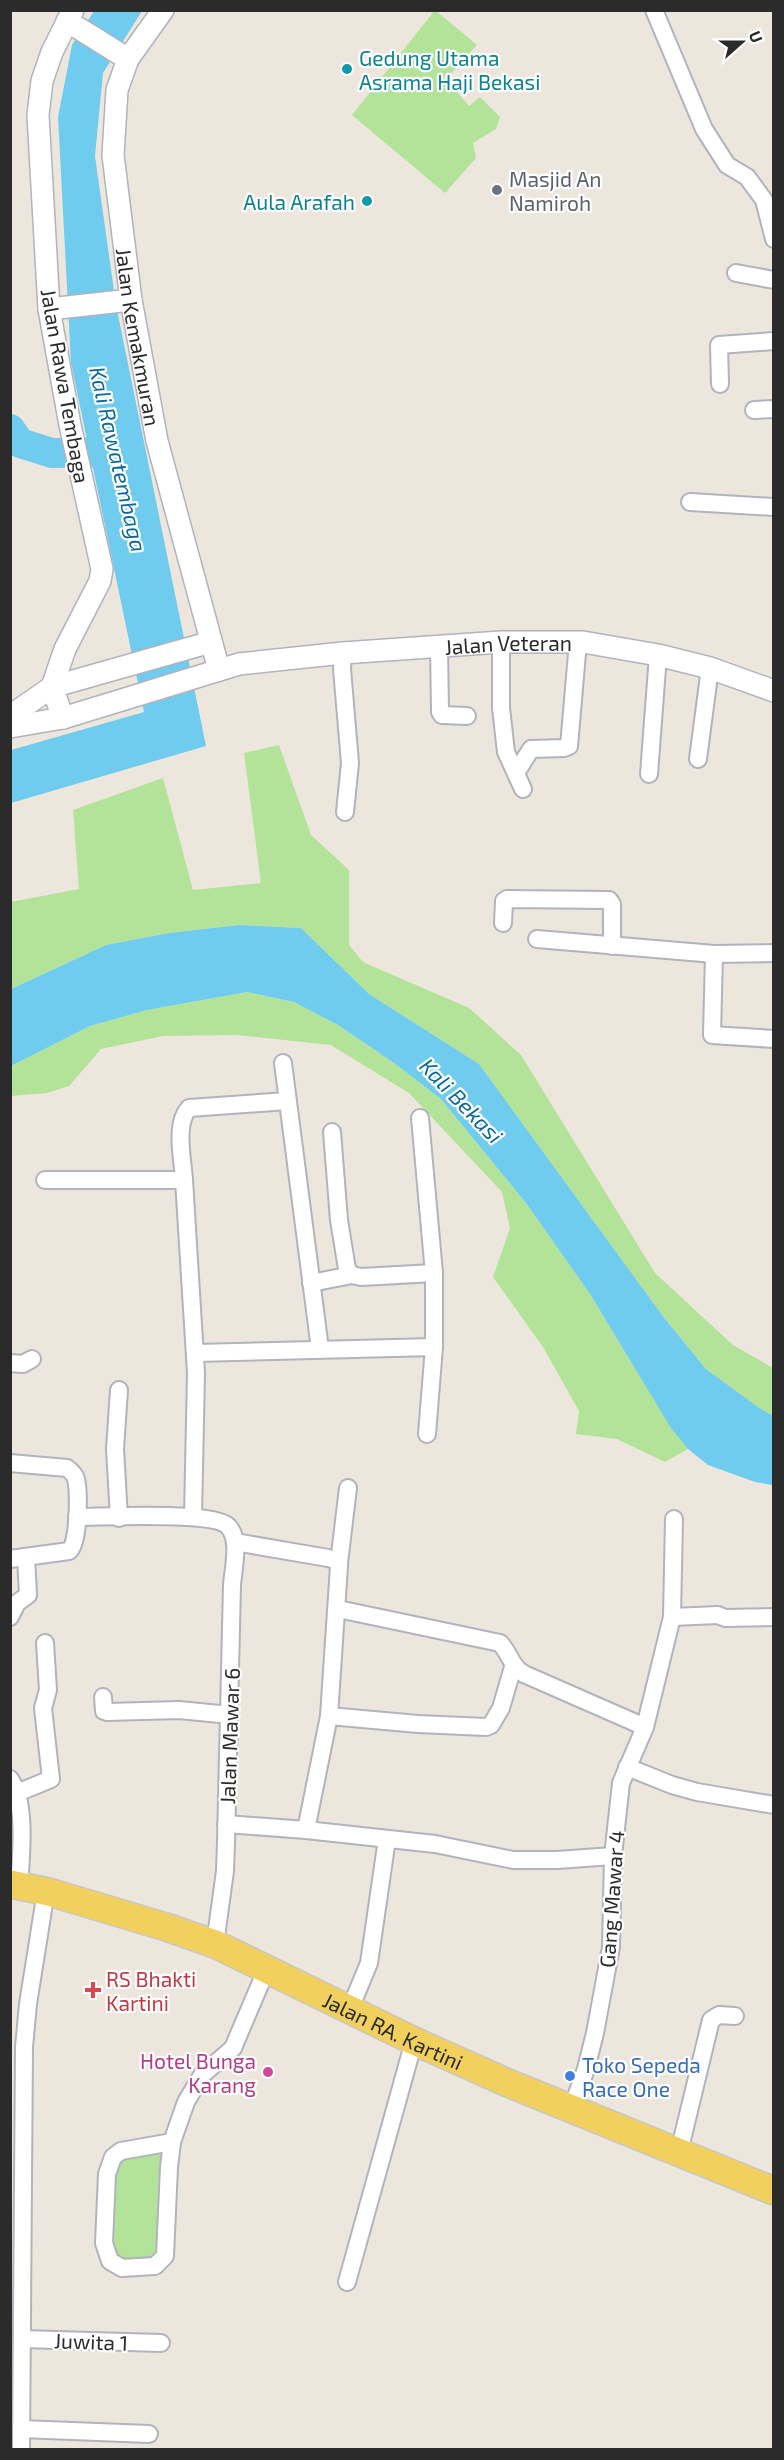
<svg xmlns="http://www.w3.org/2000/svg" width="784" height="2460" viewBox="0 0 784 2460" font-family="'Exo 2',sans-serif">
  <style>
    .green { fill: #b2e399 }
    .water { fill: #70ccef }
    .lines { fill: none; stroke-linecap: round; stroke-linejoin: round }
    .river { stroke: #70ccef; stroke-width: 30 }
    .minor-casing { stroke: #b1b3be; stroke-width: 20 }
    .tertiary-casing { stroke: #b1b3be; stroke-width: 24 }
    .primary-casing { stroke: #c8c8c8; stroke-width: 30 }
    .minor { stroke: #fff; stroke-width: 16 }
    .tertiary { stroke: #fff; stroke-width: 21 }
    .primary { stroke: #f1d05e; stroke-width: 27 }
    .culture-dot { fill: #0f9aa8; stroke: #fff; stroke-width: 2 }
    .worship-dot { fill: #6b7280; stroke: #fff; stroke-width: 2 }
    .health-dot { fill: #e0444e; stroke: #fff; stroke-width: 2 }
    .hotel-dot { fill: #d1479c; stroke: #fff; stroke-width: 2 }
    .shop-dot { fill: #3f7fe0; stroke: #fff; stroke-width: 2 }
    .labels { text-anchor: middle; dominant-baseline: central; stroke-width: 4.5; stroke-linejoin: round; paint-order: stroke }
    .culture-label { font-size: 21px; fill: #0d838f; stroke: #fff; text-anchor: start }
    .worship-label { font-size: 21px; fill: #5b616d; stroke: #fff; text-anchor: start }
    .street-label { font-size: 21px; fill: #2b2b2b; stroke: #fff }
    .health-label { font-size: 21px; fill: #be3a42; stroke: #fff; text-anchor: start }
    .hotel-label { font-size: 21px; fill: #b23c85; stroke: #fff; text-anchor: end }
    .shop-label { font-size: 21px; fill: #366cbe; stroke: #fff; text-anchor: start }
    .water-label { font-size: 22px; font-style: italic; fill: #0d699c; stroke: #fff }
  </style>
  <rect width="100%" height="100%" fill="#ede6dd"/>
  <g class="green">
    <path d="M 435,10 L 477,45 L 446,79 L 469,106 L 480,97 L 500,117 L 496,129 L 473,143 L 476,158 L 445,193 L 352,115 Z"/>
    <path d="M 279,745 L 311,835 L 349,870 L 349,945 L 363,962 L 469,1008 L 521,1055 L 655,1273 L 733,1345 L 773,1368 L 773,1416 L 758,1407 L 706,1369 L 665,1319 L 479,1064 L 369,994 L 301,928 L 239,925 L 169,933 L 106,945 L 11,989 L 11,902 L 79,889 L 73,810 L 163,778 L 193,890 L 261,883 L 244,753 Z"/>
    <path d="M 247,992 L 294,1002 L 338,1025 L 394,1063 L 441,1099 L 526,1203 L 590,1294 L 655,1401 L 688,1449 L 665,1462 L 617,1439 L 576,1434 L 579,1411 L 543,1347 L 493,1277 L 510,1228 L 502,1192 L 409,1093 L 331,1045 L 237,1035 L 163,1036 L 101,1049 L 69,1086 L 47,1093 L 11,1096 L 11,1066 L 90,1026 L 147,1010 Z"/>
    <path d="M 172,2142 L 155,2266 L 110,2261 L 113,2157 Z"/>
  </g>
  <g class="water">
    <path d="M 94,11 L 142,11 L 103,73 L 95,156 L 116,305 L 206,746 L 11,803 L 11,750 L 144,712 L 71,363 L 58,117 L 72,45 Z"/>
    <path d="M 239,925 L 301,928 L 369,994 L 479,1064 L 665,1319 L 706,1369 L 758,1407 L 773,1416 L 773,1485 L 755,1482 L 708,1465 L 688,1449 L 671,1428 L 590,1294 L 526,1203 L 441,1099 L 394,1063 L 338,1025 L 294,1002 L 247,992 L 147,1010 L 90,1026 L 11,1066 L 11,989 L 106,945 L 169,933 Z"/>
  </g>
  <g class="lines">
    <path class="river" d="M 10,429 L 20,443 L 52,453 L 117,452"/>
    <defs>
      <g id="minor">
        <path d="M 654,10 L 704,129 L 727,165 L 747,177 L 764,200 L 774,239"/>
        <path d="M 736,273 L 774,280"/>
        <path d="M 720,384 L 719,345 L 774,341"/>
        <path d="M 754,410 L 774,409"/>
        <path d="M 690,502 L 774,507"/>
        <path d="M 501,642 L 501,708 L 506,752 L 523,789"/>
        <path d="M 439,645 L 440,712 L 442,715 L 467,716"/>
        <path d="M 343,653 L 342,669 L 350,763 L 345,812"/>
        <path d="M 698,759 L 710,668"/>
        <path d="M 516,773 L 531,749 L 564,748 L 569,746 L 578,642"/>
        <path d="M 649,774 L 658,655"/>
        <path d="M 503,923 L 504,901 L 507,899 L 609,900 L 612,904 L 612,946"/>
        <path d="M 537,939 L 714,954 L 774,953"/>
        <path d="M 714,954 L 712,1035 L 774,1039"/>
        <path d="M 283,1063 L 320,1349"/>
        <path d="M 420,1118 L 434,1273 L 434,1347 L 427,1434"/>
        <path d="M 332,1132 L 339,1220 L 347,1269 L 352,1275 L 361,1277 L 434,1273"/>
        <path d="M 45,1180 L 184,1180 L 196,1373 L 193,1516"/>
        <path d="M 184,1180 C 183,1160 174,1124 189,1108 L 287,1101"/>
        <path d="M 311,1283 L 352,1275"/>
        <path d="M 195,1353 L 434,1347"/>
        <path d="M 10,1363 L 23,1364 L 32,1359"/>
        <path d="M 119,1390 L 115,1449 L 119,1518"/>
        <path d="M 10,1463 L 67,1468 C 71,1471 75,1475 76,1479 C 79,1493 79,1544 69,1551 L 10,1559"/>
        <path d="M 77,1517 C 105,1517 212,1511 228,1526 C 241,1539 233,1570 232,1585 L 226,1842 L 225,1871 L 215,1944"/>
        <path d="M 339,1563 L 348,1488"/>
        <path d="M 338,1609 L 500,1643 C 511,1655 510,1665 524,1674 L 645,1727"/>
        <path d="M 10,1617 L 17,1603 L 28,1595 L 26,1557"/>
        <path d="M 672,1617 L 718,1615 L 725,1618 L 774,1617"/>
        <path d="M 103,1697 L 104,1711 L 107,1712 L 179,1710 L 230,1715"/>
        <path d="M 329,1716 L 418,1724 L 486,1727 L 491,1725 L 501,1708 L 513,1667"/>
        <path d="M 627,1767 L 672,1785 L 697,1792 L 774,1805"/>
        <path d="M 10,1779 C 27,1803 21,1857 19,1886"/>
        <path d="M 17,1793 L 51,1779 L 43,1708 L 48,1690 L 45,1643"/>
        <path d="M 226,1824 L 306,1830 L 329,1716 L 339,1566 L 337,1561 L 328,1558 L 235,1542"/>
        <path d="M 306,1830 L 435,1844 L 513,1860 L 557,1860 L 613,1856"/>
        <path d="M 350,2009 L 369,1963 L 387,1839"/>
        <path d="M 572,2108 L 586,2069 L 595,2033 L 611,1947 L 613,1856 L 621,1783 L 645,1727 L 672,1617 L 674,1519"/>
        <path d="M 172,2142 L 121,2151 L 113,2157 L 107,2174 L 104,2243 L 110,2261 L 122,2268 L 155,2266 L 165,2256 L 169,2167 L 172,2142 L 186,2102 L 202,2075 L 233,2048 L 267,1968"/>
        <path d="M 679,2152 L 711,2020 L 719,2015 L 735,2016"/>
        <path d="M 347,2282 L 414,2041"/>
        <path d="M 22,2339 L 161,2343"/>
        <path d="M 21,2429 L 149,2434"/>
        <path d="M 21,2450 L 24,2047 L 28,2004 L 46,1891"/>
      </g>
      <g id="tertiary">
        <path id="s1" d="M 163,10 L 128,59 L 117,90 L 113,155 L 131,300 L 157,441 L 219,670"/>
        <path d="M 67,21 L 128,59"/>
        <path d="M 49,309 L 131,300"/>
        <path d="M 10,716 L 52,687 L 211,642"/>
        <path d="M 63,718 L 52,687 L 65,649 L 100,581 L 102,569 L 70,425 L 49,309 L 38,115 L 42,81 L 52,52 L 73,10"/>
        <path id="s2" d="M 10,727 L 63,718 L 239,664 L 343,653 L 501,642 L 583,642 L 658,655 L 710,668 L 774,691"/>
      </g>
      <g id="primary">
        <path id="s3" d="M 10,1884 L 49,1892 L 166,1927 L 215,1944 L 414,2041 L 508,2083 L 774,2191"/>
      </g>
    </defs>
    <use href="#minor" class="minor-casing"/>
    <use href="#tertiary" class="tertiary-casing"/>
    <use href="#primary" class="primary-casing"/>
    <use href="#minor" class="minor"/>
    <use href="#tertiary" class="tertiary"/>
    <use href="#primary" class="primary"/>
  </g>
  <g class="culture-dot">
    <circle cx="347" cy="69" r="6"/>
    <circle cx="367" cy="201" r="6"/>
  </g>
  <circle class="worship-dot" cx="497" cy="190" r="6"/>
  <path class="health-dot" d="M90 1981h6v6h6v6h-6v6h-6v-6h-6v-6h6z"/>
  <circle class="hotel-dot" cx="268" cy="2072" r="6"/>
  <circle class="shop-dot" cx="570" cy="2076" r="6"/>
  <g class="labels">
    <g class="culture-label">
      <text x="359" y="57">Gedung Utama<tspan x="359" dy="24">Asrama Haji Bekasi</tspan></text>
      <text x="355" y="201" text-anchor="end">Aula Arafah</text>
    </g>
    <g class="worship-label">
      <text x="509" y="178">Masjid An<tspan x="509" dy="24">Namiroh</tspan></text>
    </g>
    <g class="street-label">
      <text stroke="none"><textPath href="#s1" startOffset="342">Jalan Kemakmuran</textPath></text>
      <text transform="translate(66 386) rotate(80)">Jalan Rawa Tembaga</text>
      <text stroke="none"><textPath href="#s2" startOffset="508">Jalan Veteran</textPath></text>
      <text transform="translate(229 1736) rotate(-88)">Jalan Mawar 6</text>
      <text transform="translate(611 1899) rotate(-86)">Gang Mawar 4</text>
      <text stroke="none"><textPath href="#s3" startOffset="412">Jalan RA. Kartini</textPath></text>
      <text transform="translate(91 2341) rotate(2)">Juwita 1</text>
    </g>
    <g class="health-label">
      <text x="106" y="1978">RS Bhakti<tspan x="106" dy="24">Kartini</tspan></text>
    </g>
    <g class="hotel-label">
      <text x="256" y="2060">Hotel Bunga<tspan x="256" dy="24">Karang</tspan></text>
    </g>
    <g class="shop-label">
      <text x="582" y="2064">Toko Sepeda<tspan x="582" dy="24">Race One</tspan></text>
    </g>
    <g class="water-label">
      <text transform="translate(119 459) rotate(77)">Kali Rawatembaga</text>
      <text transform="translate(462 1100) rotate(46)">Kali Bekasi</text>
    </g>
  </g>
  <rect width="784" height="2460" fill="none" stroke="#2b2b2b" stroke-width="24"/>
  <g transform="translate(742 42) rotate(69)" stroke="#ffffff" stroke-width="4.5" paint-order="stroke">
  <path d="M0-4.5L10 22L0 15L-10 22Z" fill="#2b2b2b"/>
  <text y="-9" font-size="16" font-weight="bold" text-anchor="middle" fill="#2b2b2b">U</text>
  </g>
</svg>
